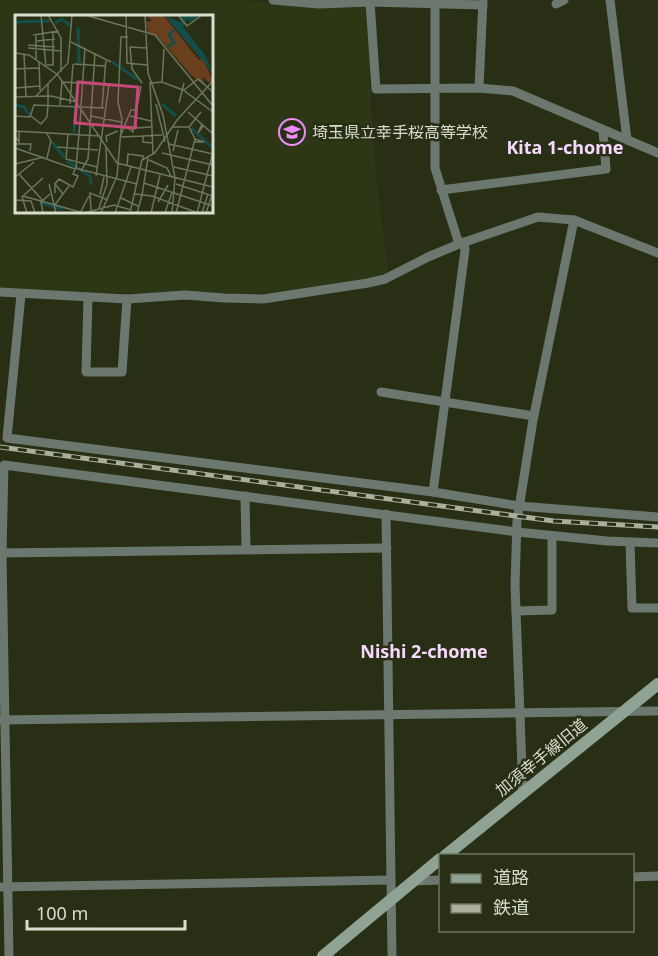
<svg xmlns="http://www.w3.org/2000/svg" width="658" height="956" viewBox="0 0 658 956" font-family="'Noto Sans','Noto Sans JP',sans-serif">
  <style>
    .built { fill: #2d3615; fill-rule: evenodd }
    .lines { fill: none; stroke-linecap: round; stroke-linejoin: round }
    .street { stroke: #6c786f; stroke-width: 9 }
    .secondary { stroke: #8fa395; stroke-width: 12 }
    .rail-casing { stroke: #aaaf9d; stroke-width: 5 }
    .rail { stroke: #282f15; stroke-width: 3; stroke-dasharray: 9; stroke-linecap: butt }
    .labels { text-anchor: middle; dominant-baseline: central; stroke-width: 5; stroke-linejoin: round; paint-order: stroke }
    .poi-label { font-size: 16px; fill: #d8ddcd; stroke: #282f15; text-anchor: start }
    .street-label { font-size: 16px; fill: #d8ddcd; stroke: #282f15 }
    .neighbourhood-label { font-size: 18px; font-weight: bold; fill: #f7d8fd; stroke: #282f15 }
    .inset-river { fill: none; stroke: #124f4a; stroke-width: 3 }
    .inset-road { fill: none; stroke: #6e755f; stroke-width: 1.5 }
    .view { fill: #c84978; fill-opacity: 0.15; stroke: #c84978; stroke-width: 3 }
    .inset-edge { fill: none; stroke: #d8ddcd; stroke-width: 3 }
  </style>
  <rect width="100%" height="100%" fill="#282f15"/>
  <path class="built" d="M 0,0 L 247,0 L 279,5 L 364,6 L 368,9 L 370,89 L 376,174 L 388,273 L 367,279 L 273,292 L 238,294 L 185,291 L 128,293 L 25,290 L 0,287 ZM 16,16 L 212,16 L 212,212 L 16,212 Z"/>
  <g class="lines">
    <g class="street">
      <path d="M 273,0 L 319,4 L 370,2 L 483,5"/>
      <path d="M 610,0 L 627,140"/>
      <path d="M 370,2 L 376,89 L 479,88 L 513,91 L 658,153"/>
      <path d="M 435,3 L 435,168 L 459,244"/>
      <path d="M 556,4 L 564,0"/>
      <path d="M 479,88 L 483,0"/>
      <path d="M 441,190 L 606,169 L 603,130"/>
      <path d="M 0,292 L 127,299 L 185,295 L 224,298 L 263,299 L 368,283 L 385,279 L 428,257 L 459,244 L 538,217 L 574,220 L 658,253"/>
      <path d="M 21,295 L 7,438 L 433,492 L 519,506 L 658,517"/>
      <path d="M 88,297 L 86,372 L 122,372 L 127,299"/>
      <path d="M 381,392 L 534,416"/>
      <path d="M 433,492 L 465,250 L 464,242"/>
      <path d="M 245,496 L 246,549"/>
      <path d="M 386,514 L 392,956"/>
      <path d="M 630,542 L 632,608 L 658,608"/>
      <path d="M 0,553 L 387,548"/>
      <path d="M 516,611 L 552,610 L 552,536"/>
      <path d="M 0,720 L 658,711"/>
      <path d="M 523,793 L 515,585 L 517,521 L 533,420 L 574,220"/>
      <path d="M 632,877 L 658,876"/>
      <path d="M 414,881 L 440,880"/>
      <path d="M 0,887 L 391,880"/>
      <path d="M 9,956 L 2,553 L 4,465 L 517,532 L 607,541 L 658,543"/>
    </g>
    <g class="secondary">
      <path d="M 445,856 L 658,684"/>
      <path d="M 323,956 L 440,859"/>
    </g>
    <defs>
      <path id="rail" d="M 0,447 L 554,521 L 658,527"/>
    </defs>
    <use href="#rail" class="rail-casing"/>
    <use href="#rail" class="rail"/>
  </g>
  <defs>
    <symbol id="school-ring" viewBox="-11 -11 22 22"><circle r="9.5" fill="#282f15" stroke="#eb8dfb" stroke-width="1.5"/><path d="M0-5L7-2L0 1L-7-2ZM-4 1L0 2.5L4 1V4Q0 6-4 4Z" fill="#eb8dfb"/></symbol>
  </defs>
  <g fill-rule="evenodd">
    <use href="#school-ring" x="277" y="117" width="30" height="30"/>
  </g>
  <g class="labels">
    <g class="poi-label">
      <text x="312" y="132">埼玉県立幸手桜高等学校</text>
    </g>
    <g class="street-label">
      <text transform="translate(541 757) rotate(-39)">加須幸手線旧道</text>
    </g>
    <g class="neighbourhood-label">
      <text x="565" y="147">Kita 1-chome</text>
      <text x="424" y="651">Nishi 2-chome</text>
    </g>
  </g>
  <g transform="translate(15 15)">
    <rect width="198" height="198" fill="#282f15"/>
    <path d="M 131,0 L 148,0 L 184,45 L 188,44 L 198,66 L 195,68 L 187,62 L 190,71 L 176,60 L 143,22 L 133,17 L 131,7 L 137,6 Z" fill="#693f1d"/>
    <path d="M 149,0 L 166,8 L 164,0 L 184,0 L 176,7 L 172,4 L 168,12 L 190,40 L 198,58 Z" fill="#124f4a"/>
    <path class="inset-river" d="M 0,7 L 35,6M 40,8 L 47,4 L 55,11M 63,12 L 64,48M 153,32 L 159,27 L 154,20 L 158,15M 97,47 L 122,64M 147,89 L 161,101M 0,90 L 9,92 L 15,101M 176,113 L 198,133M 59,118 L 60,93M 37,127 L 49,142M 52,146 L 75,161 L 76,170M 27,188 L 48,194"/>
    <path class="inset-road" d="M 26,0 L 31,52M 33,0 L 46,23 L 46,57M 70,0 L 140,20 L 198,91M 111,0 L 112,48 L 132,50M 130,0 L 133,58 L 148,100 L 160,163 L 157,198M 163,0 L 172,11 L 187,0M 18,20 L 44,16M 22,26 L 40,24M 56,27 L 96,47M 13,30 L 40,32M 13,33 L 46,36M 0,38 L 14,40 L 43,60 L 102,148 L 198,172M 9,39 L 11,82M 21,45 L 21,21M 24,47 L 25,75M 59,49 L 90,51M 32,50 L 38,50 L 38,17M 0,54 L 24,53M 48,67 L 94,70 L 81,161M 147,67 L 149,34M 127,68 L 117,54 L 115,32 L 132,33M 137,68 L 147,67 L 168,75 L 198,97M 33,69 L 33,90M 0,73 L 25,71M 169,75 L 183,64 L 198,77M 21,81 L 53,48 L 57,0M 0,82 L 36,81 L 62,87M 164,88 L 169,68M 55,89 L 58,49M 141,89 L 150,127M 45,90 L 47,65M 66,91 L 70,33M 87,93 L 91,44M 173,97 L 198,119M 0,101 L 15,102 L 19,90 L 89,93M 16,101 L 26,109 L 32,102 L 33,90M 76,101 L 106,107M 115,101 L 136,106M 120,102 L 126,71M 120,107 L 122,113 L 136,112M 187,109 L 183,118 L 188,111M 158,112 L 174,112 L 186,97M 110,113 L 118,113 L 118,117 L 113,113M 0,116 L 85,121M 31,117 L 36,126 L 32,143M 53,119 L 51,144 L 82,152M 0,121 L 4,127 L 4,116M 105,122 L 116,95 L 121,95M 105,122 L 128,121M 92,127 L 91,121 L 103,116M 179,127 L 189,127 L 180,124M 137,128 L 128,127 L 128,121 L 147,120M 0,129 L 16,129 L 15,136M 154,129 L 198,139M 42,132 L 83,135M 0,133 L 60,154 L 58,159 L 63,161 L 58,172 L 44,164 L 40,169M 158,136 L 163,115M 147,138 L 198,150M 139,139 L 162,105 L 198,66M 134,145 L 152,153 L 157,163M 0,149 L 29,142M 112,151 L 113,139 L 128,141 L 128,145M 159,152 L 198,161M 60,153 L 122,169M 61,154 L 66,95M 66,156 L 73,144 L 80,38M 4,159 L 29,187M 0,162 L 19,147M 129,168 L 198,191M 34,169 L 41,198M 161,169 L 198,181M 40,178 L 40,169 L 48,179M 120,179 L 137,181 L 183,198M 85,180 L 89,162M 127,180 L 133,143M 8,181 L 65,197M 106,183 L 123,191M 0,185 L 16,186 L 20,198M 143,187 L 153,170M 39,191 L 54,171M 84,193 L 92,169 L 91,131M 76,195 L 75,178 L 93,185M 12,198 L 7,182 L 28,163M 28,198 L 26,187 L 35,179M 65,198 L 74,181M 69,198 L 99,190 L 116,195M 86,198 L 102,161 L 107,104 L 103,87 L 106,22 L 113,22M 100,198 L 116,152M 115,198 L 127,145 L 138,139 L 135,67M 122,198 L 127,180M 136,198 L 145,160M 150,198 L 157,177M 161,198 L 180,124 L 174,112M 182,198 L 198,137M 187,198 L 193,179M 191,198 L 197,180"/>
    <path class="view" d="M 63,67 L 123,72 L 120,113 L 60,108 Z"/>
    <rect width="198" height="198" class="inset-edge"/>
  </g>
  <rect x="439" y="854" width="195" height="78" fill="#282f15" stroke="#6e755f" stroke-width="1.5"/>
  <rect x="451" y="874" width="30" height="9" fill="#8fa395" stroke="#6e755f" stroke-width="1.5"/>
  <text x="493" y="884" font-size="18" fill="#d8ddcd">道路</text>
  <rect x="451" y="904" width="30" height="9" fill="#aaaf9d" stroke="#6e755f" stroke-width="1.5"/>
  <text x="493" y="914" font-size="18" fill="#d8ddcd">鉄道</text>
  <path d="M27 920v9h158v-9" fill="none" stroke="#d8ddcd" stroke-width="3"/>
  <text x="36" y="920" font-size="18" fill="#d8ddcd" stroke="#282f15" stroke-width="4.5" paint-order="stroke">100 m</text>
</svg>
